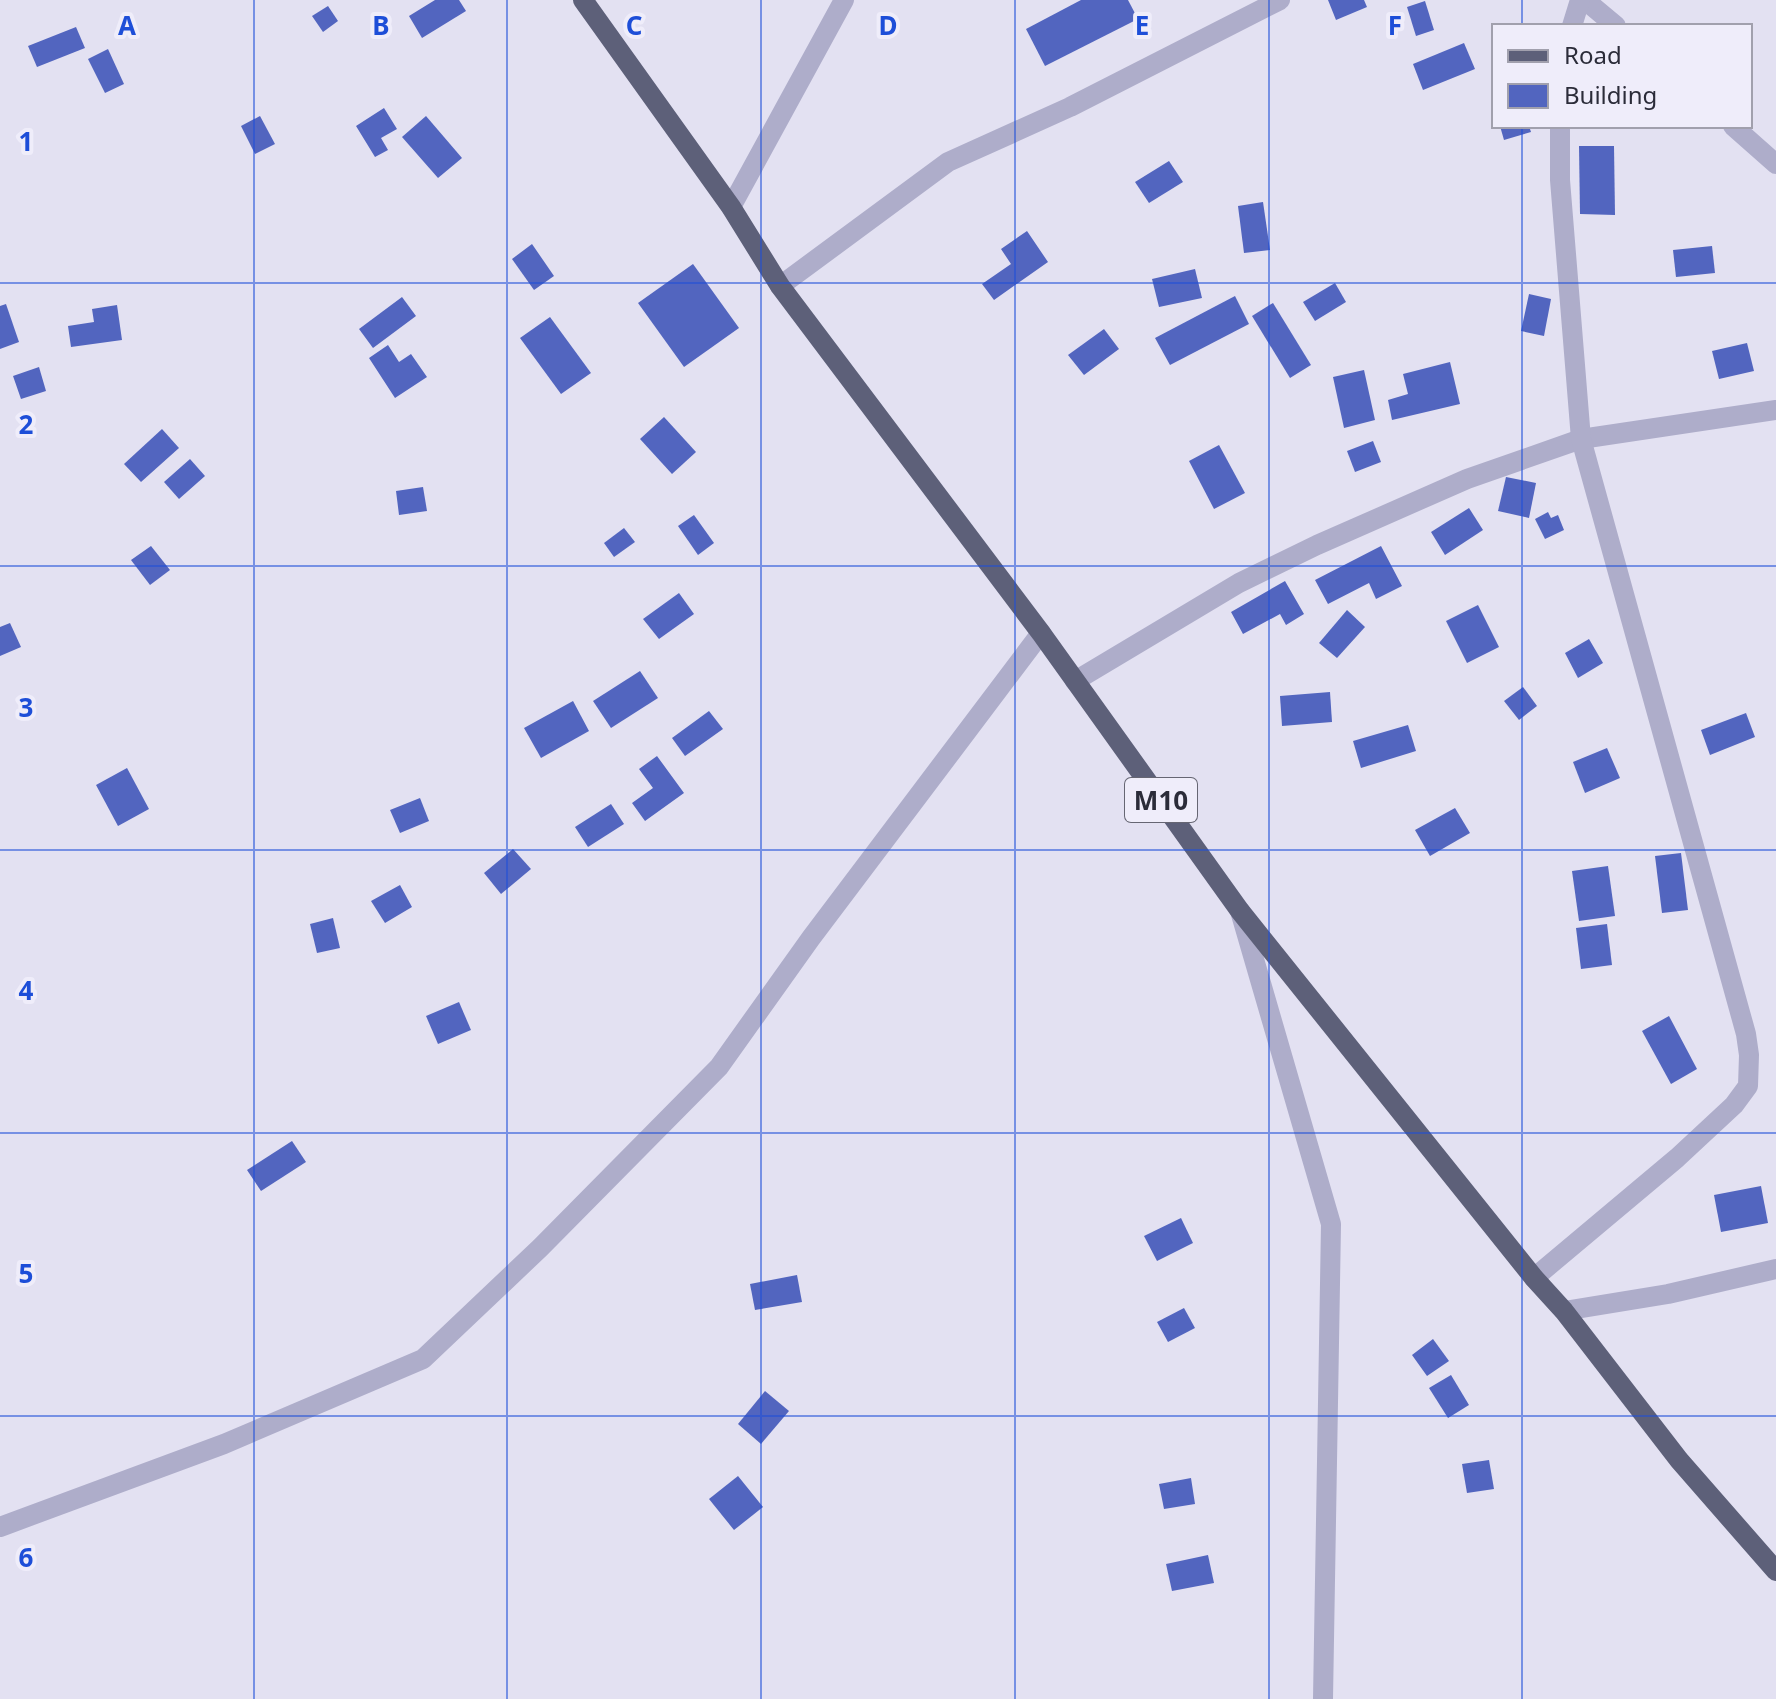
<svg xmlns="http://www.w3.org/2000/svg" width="1776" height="1699" viewBox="0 0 1776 1699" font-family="'Noto Sans',sans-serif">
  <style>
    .building { fill: #5265bf }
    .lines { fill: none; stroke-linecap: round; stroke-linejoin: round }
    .street { stroke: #aeadca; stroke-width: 20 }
    .primary { stroke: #5d6079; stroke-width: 20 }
    .grid { fill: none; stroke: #1d4ed8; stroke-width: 2; stroke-opacity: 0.55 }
    .labels { text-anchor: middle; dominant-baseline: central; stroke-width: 8; stroke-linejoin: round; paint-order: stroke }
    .shield { fill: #efedfa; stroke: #666673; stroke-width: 2 }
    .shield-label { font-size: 26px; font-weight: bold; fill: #2b2c39 }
    .grid-label { font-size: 26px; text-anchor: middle; font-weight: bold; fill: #1d4ed8; stroke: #efedfa; stroke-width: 8; stroke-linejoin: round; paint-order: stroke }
  </style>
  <rect width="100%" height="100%" fill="#e3e1f2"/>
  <g class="building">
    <path d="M 435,0 L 459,0 L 466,11 L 422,38 L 409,16 Z"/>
    <path d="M 1081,0 L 1128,0 L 1138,19 L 1045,66 L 1026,29 Z"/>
    <path d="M 1328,0 L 1364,0 L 1367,7 L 1336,20 Z"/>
    <path d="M 1425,1 L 1434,30 L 1416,36 L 1407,7 Z"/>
    <path d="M 328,6 L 338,21 L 323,32 L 312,16 Z"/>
    <path d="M 76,27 L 85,48 L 37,67 L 28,46 Z"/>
    <path d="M 1464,43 L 1475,69 L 1423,90 L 1413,64 Z"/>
    <path d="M 108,49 L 124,84 L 105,93 L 88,59 Z"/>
    <path d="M 384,108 L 397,129 L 381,138 L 388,150 L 375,157 L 356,126 Z"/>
    <path d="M 260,116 L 275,144 L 255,154 L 241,126 Z"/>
    <path d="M 426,116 L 462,158 L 438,178 L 402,137 Z"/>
    <path d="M 1500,126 L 1529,126 L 1531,132 L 1504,140 Z"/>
    <path d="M 1579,146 L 1614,146 L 1615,215 L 1580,214 Z"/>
    <path d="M 1169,161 L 1183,182 L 1149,203 L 1135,182 Z"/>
    <path d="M 1263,202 L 1270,250 L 1244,253 L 1238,206 Z"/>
    <path d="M 1027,231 L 1048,262 L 994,300 L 982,284 L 1011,264 L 1001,249 Z"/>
    <path d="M 532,244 L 554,276 L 534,290 L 512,259 Z"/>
    <path d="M 1712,246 L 1715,273 L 1676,277 L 1673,250 Z"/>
    <path d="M 693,264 L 739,328 L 684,367 L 638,303 Z"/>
    <path d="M 1195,269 L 1202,298 L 1159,307 L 1152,279 Z"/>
    <path d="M 1335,283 L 1346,302 L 1315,321 L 1303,302 Z"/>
    <path d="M 1529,294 L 1551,299 L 1544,336 L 1521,331 Z"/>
    <path d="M 1235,296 L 1249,324 L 1170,365 L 1155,338 Z"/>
    <path d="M 402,297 L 416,316 L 373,348 L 359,329 Z"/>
    <path d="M 1273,303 L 1311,365 L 1290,378 L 1252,316 Z"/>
    <path d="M 6,304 L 19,342 L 0,349 L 0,306 Z"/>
    <path d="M 117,305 L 122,340 L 71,347 L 68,326 L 94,322 L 92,309 Z"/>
    <path d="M 550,317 L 591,373 L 561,394 L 520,338 Z"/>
    <path d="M 1104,329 L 1119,349 L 1084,375 L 1068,355 Z"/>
    <path d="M 1747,343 L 1754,371 L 1719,379 L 1712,351 Z"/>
    <path d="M 388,345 L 399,362 L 411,354 L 427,377 L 395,398 L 369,358 Z"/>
    <path d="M 1450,362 L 1460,404 L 1392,420 L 1388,400 L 1408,394 L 1403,374 Z"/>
    <path d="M 39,367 L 46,391 L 21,399 L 13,376 Z"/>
    <path d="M 1364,370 L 1375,420 L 1344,428 L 1333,377 Z"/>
    <path d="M 664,417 L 696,452 L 672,474 L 640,439 Z"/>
    <path d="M 162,429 L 179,448 L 141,482 L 124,464 Z"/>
    <path d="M 1373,441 L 1381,462 L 1355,472 L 1347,451 Z"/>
    <path d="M 1219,445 L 1245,493 L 1214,509 L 1189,461 Z"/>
    <path d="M 190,459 L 205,476 L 179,499 L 164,482 Z"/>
    <path d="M 1506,477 L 1536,483 L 1529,518 L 1498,511 Z"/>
    <path d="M 423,487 L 427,511 L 399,515 L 396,491 Z"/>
    <path d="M 1469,508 L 1483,530 L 1445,555 L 1431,532 Z"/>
    <path d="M 1548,512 L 1551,518 L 1558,515 L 1564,530 L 1545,539 L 1535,519 Z"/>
    <path d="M 694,515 L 714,543 L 698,555 L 678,526 Z"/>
    <path d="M 624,528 L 635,542 L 614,557 L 604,543 Z"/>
    <path d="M 151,546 L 170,570 L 150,585 L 131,560 Z"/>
    <path d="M 1381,546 L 1402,586 L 1376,599 L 1369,583 L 1328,604 L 1315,580 Z"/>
    <path d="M 1285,581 L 1304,614 L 1286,625 L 1280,614 L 1243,634 L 1231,612 Z"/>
    <path d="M 679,593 L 694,614 L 659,639 L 643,619 Z"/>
    <path d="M 1478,605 L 1499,647 L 1467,663 L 1446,621 Z"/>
    <path d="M 1347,610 L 1365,627 L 1337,658 L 1319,643 Z"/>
    <path d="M 10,623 L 21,647 L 0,656 L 0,627 Z"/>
    <path d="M 1589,639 L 1603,663 L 1578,678 L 1565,653 Z"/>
    <path d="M 640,671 L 658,698 L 611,728 L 593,701 Z"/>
    <path d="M 1523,687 L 1537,706 L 1519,720 L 1504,701 Z"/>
    <path d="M 1330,692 L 1332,722 L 1282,726 L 1280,696 Z"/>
    <path d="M 573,701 L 589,731 L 541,758 L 524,728 Z"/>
    <path d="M 709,711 L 723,729 L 685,756 L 672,738 Z"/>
    <path d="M 1746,713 L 1755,737 L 1710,755 L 1701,730 Z"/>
    <path d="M 1408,725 L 1416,751 L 1361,768 L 1353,741 Z"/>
    <path d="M 1607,748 L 1620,778 L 1585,793 L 1573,762 Z"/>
    <path d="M 657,756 L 684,793 L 645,821 L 632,803 L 653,788 L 639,769 Z"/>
    <path d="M 127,768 L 149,809 L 118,826 L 96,785 Z"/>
    <path d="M 420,798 L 429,821 L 400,833 L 390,810 Z"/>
    <path d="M 611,804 L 624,824 L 588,847 L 575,827 Z"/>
    <path d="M 1455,808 L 1470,833 L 1430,856 L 1415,830 Z"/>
    <path d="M 513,849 L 531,869 L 501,894 L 484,873 Z"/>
    <path d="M 1681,853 L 1688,910 L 1662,913 L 1655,856 Z"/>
    <path d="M 1608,866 L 1615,916 L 1579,921 L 1572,871 Z"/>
    <path d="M 400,885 L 412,907 L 385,923 L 371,901 Z"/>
    <path d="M 333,918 L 340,948 L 317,953 L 310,924 Z"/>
    <path d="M 1607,924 L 1612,965 L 1581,969 L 1576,928 Z"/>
    <path d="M 459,1002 L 471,1030 L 438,1044 L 426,1016 Z"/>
    <path d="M 1669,1016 L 1697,1069 L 1671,1084 L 1642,1031 Z"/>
    <path d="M 292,1141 L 306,1162 L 261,1191 L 247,1170 Z"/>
    <path d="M 1761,1186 L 1768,1223 L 1721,1232 L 1714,1195 Z"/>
    <path d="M 1181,1218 L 1193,1243 L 1157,1261 L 1144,1236 Z"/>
    <path d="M 797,1275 L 802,1302 L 755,1310 L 750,1284 Z"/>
    <path d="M 1184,1308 L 1195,1328 L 1168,1342 L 1157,1322 Z"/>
    <path d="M 1433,1339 L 1449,1361 L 1427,1376 L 1412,1355 Z"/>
    <path d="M 1451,1375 L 1469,1405 L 1448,1418 L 1429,1388 Z"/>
    <path d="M 765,1391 L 789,1411 L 761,1444 L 738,1424 Z"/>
    <path d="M 1489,1460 L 1494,1489 L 1467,1493 L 1462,1464 Z"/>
    <path d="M 738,1476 L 763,1507 L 734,1530 L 709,1499 Z"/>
    <path d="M 1191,1478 L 1195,1504 L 1164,1509 L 1159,1484 Z"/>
    <path d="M 1208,1555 L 1214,1583 L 1172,1591 L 1166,1564 Z"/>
  </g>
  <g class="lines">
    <g class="street">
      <path d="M 1585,0 L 1616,26"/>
      <path d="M 1572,26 L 1580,0"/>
      <path d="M 1733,126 L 1776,164"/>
      <path d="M 731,207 L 844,0"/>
      <path d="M 780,286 L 948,162 L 1070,107 L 1280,0"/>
      <path d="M 1075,681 L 1239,583 L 1317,545 L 1467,479 L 1581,439 L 1776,410"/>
      <path d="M 1240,911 L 1331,1224 L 1323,1699"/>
      <path d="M 1534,1278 L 1677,1158 L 1734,1105 L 1748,1086 L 1749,1055 L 1746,1034 L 1581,439 L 1560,180 L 1560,126"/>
      <path d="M 1564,1311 L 1668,1294 L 1776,1269"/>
      <path d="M 0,1527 L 224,1444 L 423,1359 L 540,1248 L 719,1067 L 811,938 L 1041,633"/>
    </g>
    <path class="primary" d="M 583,0 L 731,207 L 780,286 L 1041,633 L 1240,911 L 1534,1278 L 1564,1311 L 1679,1460 L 1776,1571"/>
  </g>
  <path class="grid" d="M 254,0 L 254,1699M 507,0 L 507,1699M 761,0 L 761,1699M 1015,0 L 1015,1699M 1269,0 L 1269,1699M 1522,0 L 1522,26M 1522,126 L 1522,1699M 0,283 L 1776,283M 0,566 L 1776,566M 0,850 L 1776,850M 0,1133 L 1776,1133M 0,1416 L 1776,1416"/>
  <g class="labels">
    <rect class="shield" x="1125" y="778" width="72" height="44" rx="6"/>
    <g class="shield-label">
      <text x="1161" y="800">M10</text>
    </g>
  </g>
  <g class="grid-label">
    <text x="127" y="35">A</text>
    <text x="381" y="35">B</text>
    <text x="634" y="35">C</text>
    <text x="888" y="35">D</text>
    <text x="1142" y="35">E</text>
    <text x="1395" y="35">F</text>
    <text x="26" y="151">1</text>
    <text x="26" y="434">2</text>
    <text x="26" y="717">3</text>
    <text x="26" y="1000">4</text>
    <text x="26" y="1283">5</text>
    <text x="26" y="1567">6</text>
  </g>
  <rect x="1492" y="24" width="260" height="104" fill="#efedfa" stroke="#a1a0ad" stroke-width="2"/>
  <rect x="1508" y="50" width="40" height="12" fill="#5d6079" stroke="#a1a0ad" stroke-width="2"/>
  <text x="1564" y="64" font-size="24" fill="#2b2c39">Road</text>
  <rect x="1508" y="84" width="40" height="24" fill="#5265bf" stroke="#a1a0ad" stroke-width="2"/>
  <text x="1564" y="104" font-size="24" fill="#2b2c39">Building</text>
</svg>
